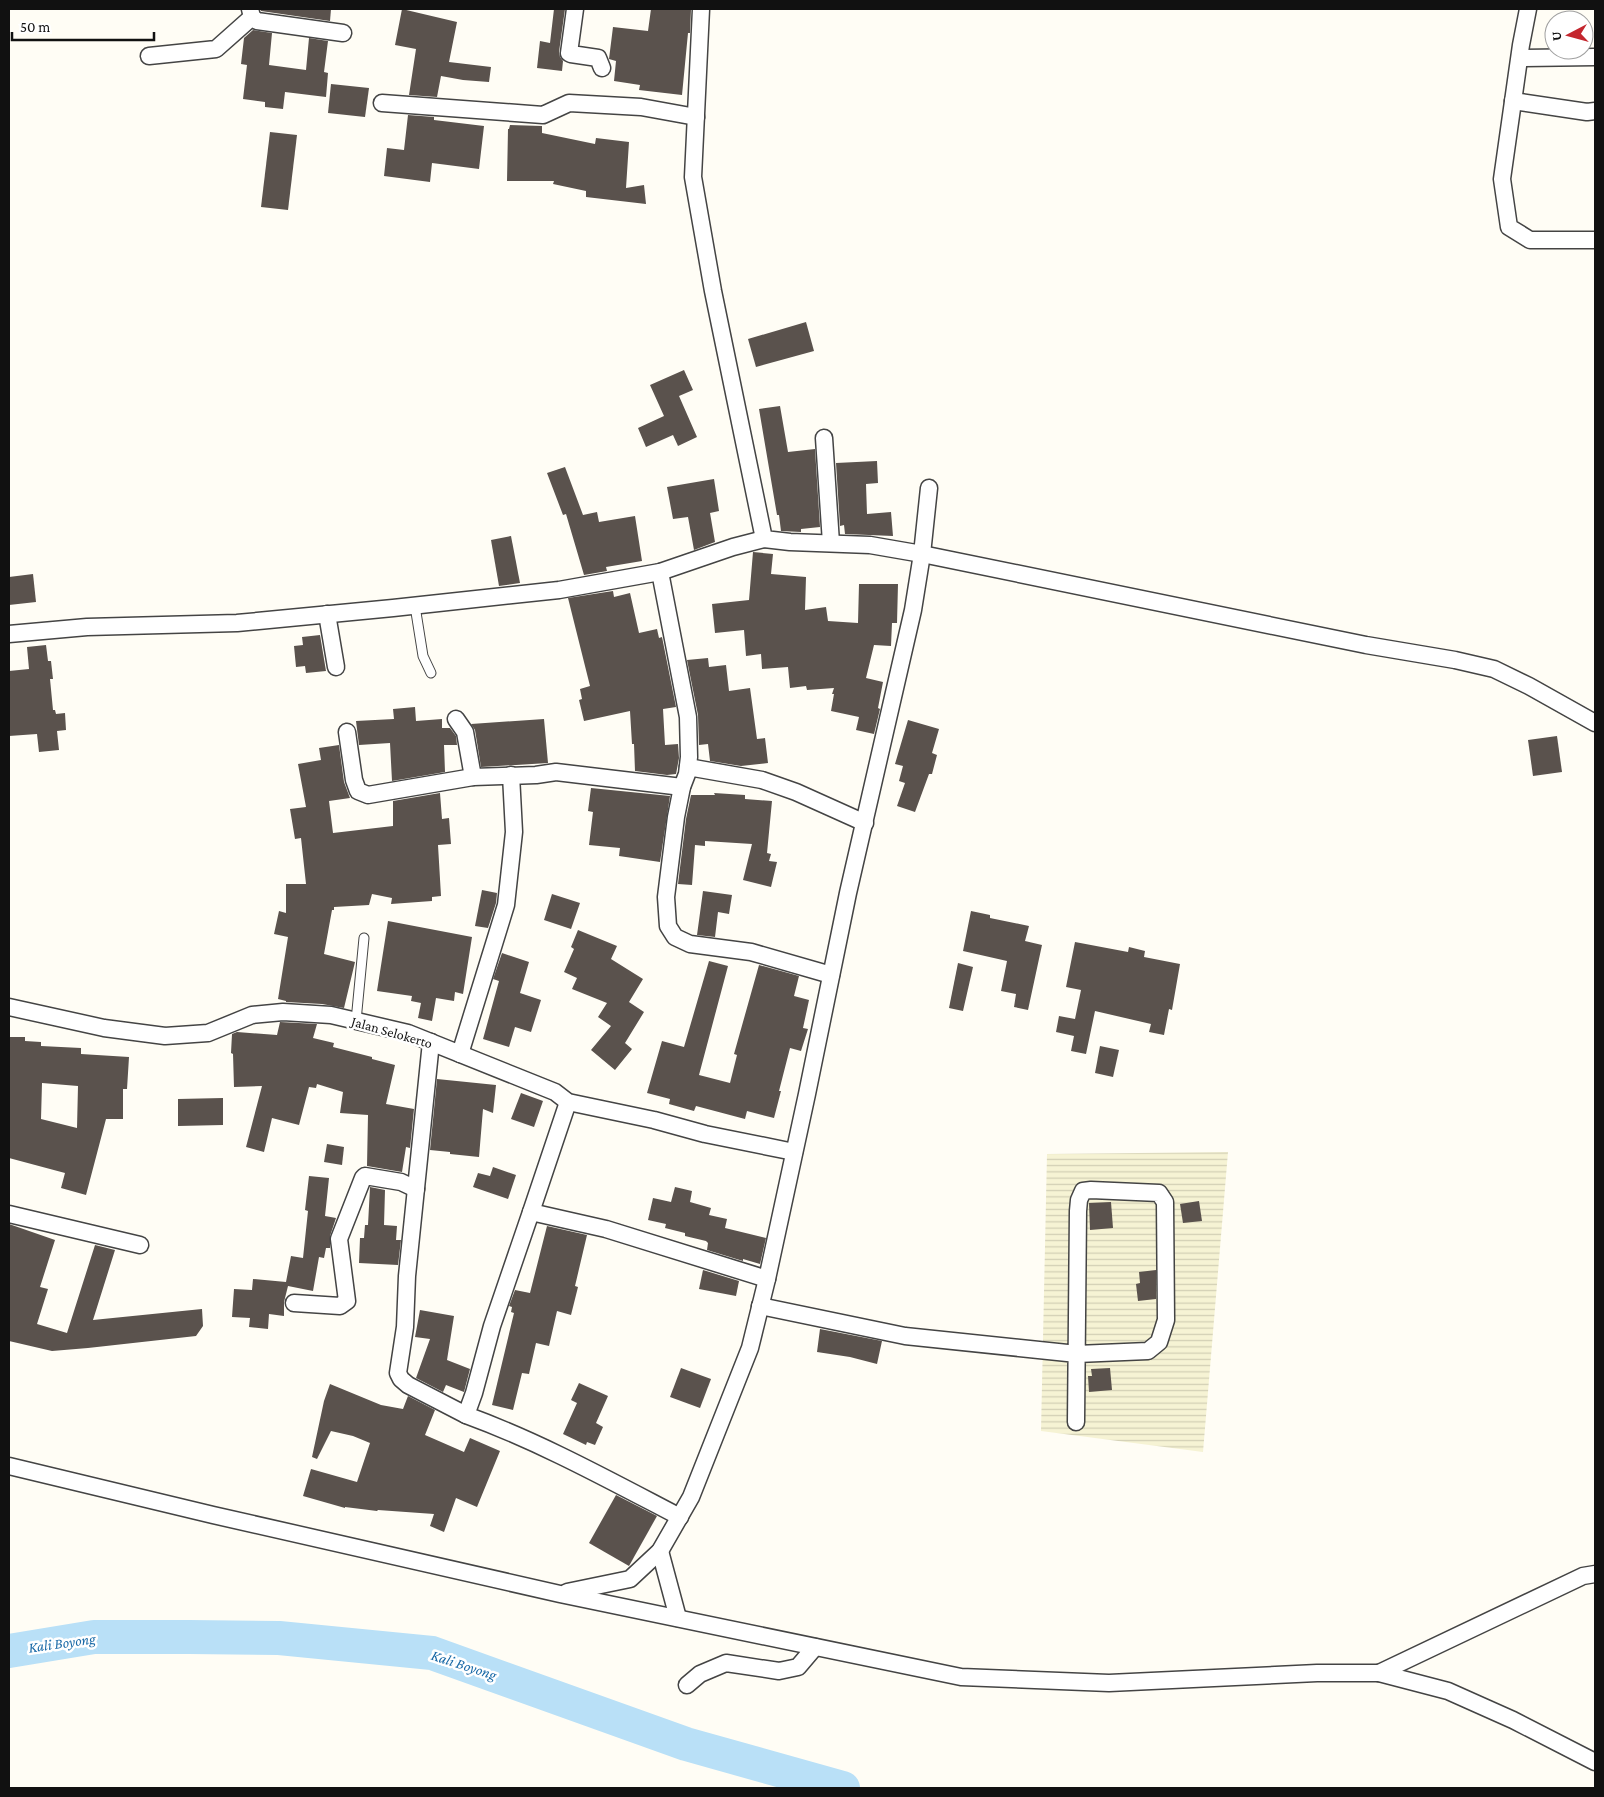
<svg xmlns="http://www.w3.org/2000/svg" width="1604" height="1797" viewBox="0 0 1604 1797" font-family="'Crimson Pro',serif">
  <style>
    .farmland { fill: url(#farmland-rules) }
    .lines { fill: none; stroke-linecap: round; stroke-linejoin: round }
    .river { stroke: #b9e0f7; stroke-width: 34 }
    .building { fill: #5a524d; fill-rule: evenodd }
    .lane-casing { stroke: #444; stroke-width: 11 }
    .street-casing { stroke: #444; stroke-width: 19 }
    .lane { stroke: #fff; stroke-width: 9 }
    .street { stroke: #fff; stroke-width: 16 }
    .labels { text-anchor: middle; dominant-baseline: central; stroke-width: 5; stroke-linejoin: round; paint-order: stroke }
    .street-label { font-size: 14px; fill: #111; stroke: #fff }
    .water-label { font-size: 15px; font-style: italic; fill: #1768a6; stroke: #fff }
  </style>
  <defs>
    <pattern id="farmland-rules" width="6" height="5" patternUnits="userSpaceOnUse" patternTransform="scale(1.25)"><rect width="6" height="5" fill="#f6f3d4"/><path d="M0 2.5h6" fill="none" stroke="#d2cfb5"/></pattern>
  </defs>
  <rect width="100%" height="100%" fill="#fffdf5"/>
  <path class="farmland" d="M 1228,1152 L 1203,1452 L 1041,1431 L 1047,1154 Z"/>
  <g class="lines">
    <path class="river" d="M 9,1651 L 94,1637 L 189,1637 L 279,1638 L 432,1653 L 686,1744 L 843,1788"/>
  </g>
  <g class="building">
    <path d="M 260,9 L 331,9 L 330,21 L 261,11 Z"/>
    <path d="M 402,9 L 457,22 L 449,62 L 491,67 L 489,82 L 463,80 L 441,76 L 437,97 L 409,95 L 416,49 L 395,45 Z"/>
    <path d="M 554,9 L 565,9 L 559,52 L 560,57 L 563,61 L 562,71 L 537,68 L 540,41 L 550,43 Z"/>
    <path d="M 651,9 L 691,9 L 690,33 L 688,33 L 682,95 L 639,90 L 640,85 L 614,81 L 616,61 L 609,59 L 613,27 L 648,31 Z"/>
    <path d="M 253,30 L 272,33 L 269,65 L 306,70 L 309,38 L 328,41 L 324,72 L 328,73 L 326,97 L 285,92 L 283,109 L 265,107 L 265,102 L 243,99 L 247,65 L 241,64 L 244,38 Z"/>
    <path d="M 331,84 L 369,88 L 365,117 L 328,113 Z"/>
    <path d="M 408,115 L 434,117 L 434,120 L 484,126 L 479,169 L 432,163 L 430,182 L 384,176 L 387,148 L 404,150 Z"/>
    <path d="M 510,125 L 542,126 L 542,133 L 595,144 L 596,138 L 629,142 L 626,188 L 644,185 L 646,204 L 586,197 L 586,191 L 553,184 L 554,181 L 507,181 L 508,129 L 509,129 Z"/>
    <path d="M 270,132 L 297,135 L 288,210 L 261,207 Z"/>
    <path d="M 806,322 L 814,351 L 756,367 L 748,339 Z"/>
    <path d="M 684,370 L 693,390 L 679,396 L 697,437 L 678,446 L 673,435 L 646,447 L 638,428 L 664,416 L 650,385 Z"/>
    <path d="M 780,406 L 788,452 L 815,449 L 820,527 L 801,529 L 801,532 L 781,531 L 779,515 L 777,515 L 759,409 Z"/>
    <path d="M 877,461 L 878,483 L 866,484 L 867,514 L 891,512 L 893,536 L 845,534 L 844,525 L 840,526 L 836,463 Z"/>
    <path d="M 565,467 L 583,515 L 597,512 L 599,522 L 635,516 L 642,561 L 606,567 L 607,571 L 584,575 L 566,514 L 563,515 L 547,473 Z"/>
    <path d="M 714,479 L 719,511 L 710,513 L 715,542 L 694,550 L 688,517 L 673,519 L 667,487 Z"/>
    <path d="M 511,536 L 520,583 L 499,586 L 491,540 Z"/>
    <path d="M 753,552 L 773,554 L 771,574 L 806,577 L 805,610 L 826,607 L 828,621 L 858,623 L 859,584 L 898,584 L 897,623 L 892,623 L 891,646 L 874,645 L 866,678 L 883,682 L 878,708 L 880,709 L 874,734 L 856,730 L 859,717 L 831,711 L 834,694 L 832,694 L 834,688 L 807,690 L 806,686 L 790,688 L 788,667 L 762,669 L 761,654 L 746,656 L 744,630 L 715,633 L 712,604 L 749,600 Z"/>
    <path d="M 33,574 L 36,602 L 9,605 L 9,577 Z"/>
    <path d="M 613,591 L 614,597 L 630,593 L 639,633 L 657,629 L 659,638 L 662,637 L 676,707 L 663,709 L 665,745 L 678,744 L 679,758 L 676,774 L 667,775 L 635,771 L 634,744 L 632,744 L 630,711 L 584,721 L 579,700 L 582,699 L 580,689 L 590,686 L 568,598 Z"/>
    <path d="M 320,635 L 326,671 L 306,673 L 305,666 L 296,667 L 294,646 L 303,645 L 302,637 Z"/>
    <path d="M 46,645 L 48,661 L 51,661 L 53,679 L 50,679 L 53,710 L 55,710 L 56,714 L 65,713 L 66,730 L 57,731 L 59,750 L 39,752 L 37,734 L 9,736 L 9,671 L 29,669 L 27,647 Z"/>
    <path d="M 708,658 L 709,667 L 726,665 L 729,691 L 750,688 L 757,739 L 765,738 L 768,763 L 741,766 L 710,761 L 708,744 L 699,745 L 698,715 L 687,660 Z"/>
    <path d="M 415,707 L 416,721 L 442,719 L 442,728 L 450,728 L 456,736 L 457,745 L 444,745 L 445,772 L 392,781 L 390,743 L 359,745 L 356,721 L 394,719 L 393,709 Z"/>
    <path d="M 544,719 L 548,763 L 481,767 L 475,730 L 471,724 Z"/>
    <path d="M 908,720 L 939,729 L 932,753 L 937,755 L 932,774 L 929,774 L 915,812 L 897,806 L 905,783 L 899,781 L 903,766 L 895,764 Z"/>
    <path d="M 1557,736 L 1562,772 L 1533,776 L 1528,740 Z"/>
    <path d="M 339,745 L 344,782 L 350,798 L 329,801 L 333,833 L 393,826 L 393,801 L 440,793 L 442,819 L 449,818 L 451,844 L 438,845 L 441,896 L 432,897 L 432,901 L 391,904 L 392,898 L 372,894 L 369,905 L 334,907 L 334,910 L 332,910 L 324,954 L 355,962 L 344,1008 L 322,1004 L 286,1002 L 286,1001 L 278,999 L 288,937 L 274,934 L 279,911 L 286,913 L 286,884 L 306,884 L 301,838 L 295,839 L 290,809 L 306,807 L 298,764 L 321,760 L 319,748 Z"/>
    <path d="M 591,788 L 670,796 L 660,862 L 619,856 L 620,848 L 589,845 L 593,812 L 588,811 Z"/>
    <path d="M 714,793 L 745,795 L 745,799 L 772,801 L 767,853 L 771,854 L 769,861 L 777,862 L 771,887 L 743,880 L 752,844 L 705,841 L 705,846 L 695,845 L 692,885 L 678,884 L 686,819 L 691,795 L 715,795 Z"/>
    <path d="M 482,890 L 497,893 L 496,903 L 488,928 L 475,926 Z"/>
    <path d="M 703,891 L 732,895 L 729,914 L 718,912 L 715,937 L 697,935 Z"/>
    <path d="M 552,894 L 580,903 L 571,929 L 544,920 Z"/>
    <path d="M 971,911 L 990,915 L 990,918 L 1029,926 L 1025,941 L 1042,945 L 1028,1010 L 1014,1007 L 1016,994 L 1001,991 L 1007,961 L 963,951 Z"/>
    <path d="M 388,921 L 472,937 L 463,994 L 455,992 L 454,1001 L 436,998 L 432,1021 L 418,1018 L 421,1003 L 411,1001 L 412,996 L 377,991 Z"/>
    <path d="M 578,930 L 617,946 L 611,959 L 643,979 L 629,1002 L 644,1012 L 625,1043 L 632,1049 L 615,1070 L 591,1050 L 611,1026 L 598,1017 L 607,1003 L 572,989 L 577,978 L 564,972 L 574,949 L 571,947 Z"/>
    <path d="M 1075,942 L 1128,952 L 1129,947 L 1145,951 L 1144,957 L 1180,964 L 1172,1010 L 1169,1009 L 1164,1035 L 1149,1032 L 1151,1024 L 1095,1011 L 1086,1054 L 1071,1051 L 1074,1036 L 1056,1032 L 1059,1016 L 1075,1019 L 1081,990 L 1066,987 Z"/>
    <path d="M 502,953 L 529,962 L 520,993 L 541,1000 L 531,1032 L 515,1027 L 509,1047 L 483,1039 L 499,981 L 493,979 Z"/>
    <path d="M 709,961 L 728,966 L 699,1075 L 730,1083 L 737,1055 L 734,1054 L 759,965 L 799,976 L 794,996 L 809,1000 L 803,1028 L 808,1029 L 801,1051 L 790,1048 L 779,1091 L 781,1091 L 774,1118 L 747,1111 L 745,1119 L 696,1106 L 694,1111 L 669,1104 L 670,1099 L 647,1093 L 662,1041 L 684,1047 Z"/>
    <path d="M 958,963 L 973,967 L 963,1011 L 949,1008 Z"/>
    <path d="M 280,1022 L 317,1024 L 313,1038 L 334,1043 L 333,1047 L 372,1057 L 372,1059 L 395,1065 L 386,1104 L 414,1109 L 410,1148 L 406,1147 L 402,1172 L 367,1166 L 368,1115 L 340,1113 L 343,1092 L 317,1084 L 316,1088 L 309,1087 L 299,1125 L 272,1118 L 264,1152 L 246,1147 L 262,1086 L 234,1087 L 233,1054 L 231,1053 L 232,1034 L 237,1032 L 277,1035 Z"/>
    <path d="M 9,1037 L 25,1037 L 25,1041 L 41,1042 L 41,1046 L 81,1048 L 81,1054 L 129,1057 L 127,1089 L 123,1089 L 123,1119 L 106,1119 L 86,1195 L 61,1188 L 65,1173 L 9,1158 ZM 42,1083 L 78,1086 L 77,1128 L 41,1119 Z"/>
    <path d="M 1100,1046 L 1119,1050 L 1113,1077 L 1095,1073 Z"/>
    <path d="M 437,1079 L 496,1085 L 493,1113 L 483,1109 L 479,1157 L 450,1154 L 450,1152 L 430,1150 Z"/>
    <path d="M 521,1093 L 543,1101 L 534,1127 L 511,1119 Z"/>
    <path d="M 223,1098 L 223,1125 L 178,1126 L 178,1099 Z"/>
    <path d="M 327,1144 L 344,1147 L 342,1165 L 324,1162 Z"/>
    <path d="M 493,1167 L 516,1175 L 508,1199 L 473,1187 L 478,1173 L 490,1176 Z"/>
    <path d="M 309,1176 L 329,1178 L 325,1216 L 336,1218 L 330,1236 L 330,1248 L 326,1248 L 324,1258 L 319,1257 L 313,1291 L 288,1286 L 284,1302 L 284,1316 L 269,1314 L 268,1329 L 249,1327 L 250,1318 L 232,1317 L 234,1289 L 252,1290 L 253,1279 L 286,1282 L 291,1256 L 303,1258 L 308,1211 L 305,1210 Z"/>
    <path d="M 370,1187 L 385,1190 L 384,1225 L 397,1226 L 396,1240 L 401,1240 L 398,1265 L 359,1263 L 360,1238 L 364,1238 L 365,1225 L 368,1225 Z"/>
    <path d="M 675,1187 L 692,1191 L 690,1202 L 711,1208 L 709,1215 L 727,1219 L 725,1228 L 766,1238 L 760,1264 L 743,1259 L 743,1261 L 707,1250 L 708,1243 L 706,1241 L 685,1236 L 685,1233 L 665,1228 L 666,1224 L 648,1220 L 653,1198 L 671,1202 Z"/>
    <path d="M 1199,1201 L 1202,1221 L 1183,1223 L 1180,1204 Z"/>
    <path d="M 1111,1202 L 1113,1228 L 1090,1230 L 1089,1203 Z"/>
    <path d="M 9,1224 L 55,1240 L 40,1287 L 48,1289 L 37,1324 L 67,1333 L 95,1245 L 115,1250 L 93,1320 L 202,1309 L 203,1326 L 196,1336 L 88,1348 L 52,1351 L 9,1341 Z"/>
    <path d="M 547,1226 L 587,1235 L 575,1286 L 578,1287 L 571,1315 L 557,1311 L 549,1346 L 536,1343 L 529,1374 L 522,1373 L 513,1410 L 492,1405 L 514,1313 L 511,1312 L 512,1307 L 509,1306 L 515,1290 L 530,1293 Z"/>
    <path d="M 703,1270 L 739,1281 L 736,1296 L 699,1289 Z"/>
    <path d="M 1156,1270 L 1156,1299 L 1138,1301 L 1136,1284 L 1140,1283 L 1139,1272 Z"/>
    <path d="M 420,1310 L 454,1316 L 447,1360 L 470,1369 L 464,1392 L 446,1385 L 443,1392 L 416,1378 L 430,1339 L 415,1337 Z"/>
    <path d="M 820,1329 L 882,1341 L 877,1364 L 850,1357 L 817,1352 Z"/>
    <path d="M 681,1368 L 711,1379 L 700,1408 L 670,1397 Z"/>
    <path d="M 1110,1368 L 1112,1390 L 1089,1392 L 1088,1376 L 1092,1376 L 1091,1369 Z"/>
    <path d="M 579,1383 L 608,1396 L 596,1423 L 603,1427 L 595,1445 L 587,1442 L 586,1445 L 563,1434 L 577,1403 L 571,1400 Z"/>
    <path d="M 330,1384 L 381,1405 L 403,1409 L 408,1396 L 435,1410 L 425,1435 L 464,1452 L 470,1438 L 500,1451 L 477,1507 L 456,1498 L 444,1532 L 430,1526 L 434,1514 L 378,1510 L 377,1511 L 345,1507 L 345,1508 L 303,1496 L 311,1469 L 357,1482 L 370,1443 L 353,1436 L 331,1431 L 317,1459 L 312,1457 L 324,1401 Z"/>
    <path d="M 616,1495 L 657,1516 L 629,1566 L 589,1543 Z"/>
  </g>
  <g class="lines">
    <defs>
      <g id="lane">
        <path d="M 415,606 L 423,656 L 431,673"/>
        <path d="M 356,1021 L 364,938"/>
      </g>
      <g id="street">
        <path d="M 250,9 L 252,17 L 257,21 L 343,33"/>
        <path d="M 575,9 L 569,53 L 571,54 L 598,58 L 602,68"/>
        <path d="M 701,9 L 693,177 L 713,291 L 764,539 L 790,542 L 870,545 L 922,554 L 1366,645 L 1455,660 L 1494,669 L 1529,686 L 1595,723"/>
        <path d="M 1528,9 L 1521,45 L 1502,179 L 1509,227 L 1530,240 L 1595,240"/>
        <path d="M 149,56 L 216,49 L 252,17"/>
        <path d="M 1520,58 L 1595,57"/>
        <path d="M 1513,101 L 1587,112 L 1595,111"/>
        <path d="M 382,103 L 543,115 L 569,103 L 641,107 L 696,117"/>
        <path d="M 824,438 L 831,543"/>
        <path d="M 660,572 L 688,717 L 689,757 L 687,774 L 682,787 L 676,817 L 666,897 L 668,926 L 675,937 L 690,944 L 751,952 L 831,975"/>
        <path d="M 327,614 L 336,667"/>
        <path d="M 9,634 L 87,627 L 237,623 L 393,608 L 559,590 L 660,572 L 733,547 L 764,539"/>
        <path d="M 456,719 L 465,732 L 473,777"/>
        <path d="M 347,732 L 354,780 L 358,791 L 368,795 L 473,777 L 536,775 L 556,772 L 682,787"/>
        <path d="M 688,767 L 762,780 L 796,792 L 865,823"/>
        <path d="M 9,1007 L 104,1028 L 165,1036 L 208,1033 L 252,1015 L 283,1012 L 331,1015 L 408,1033 L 555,1092 L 568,1102 L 654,1120 L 705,1134 L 794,1152"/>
        <path d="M 431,1042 L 407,1276 L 405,1327 L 398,1373 L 401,1379 L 408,1385 L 466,1415"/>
        <path d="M 460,1054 L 506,905 L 514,832 L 511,775"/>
        <path d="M 531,1212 L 568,1102"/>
        <path d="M 9,1214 L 140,1245"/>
        <path d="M 294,1303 L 340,1306 L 347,1301 L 339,1239 L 363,1178 L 365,1176 L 401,1182 L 416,1189"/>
        <path d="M 760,1306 L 905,1336 L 1077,1354 L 1148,1351 L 1159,1342 L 1166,1320 L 1165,1202 L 1159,1193 L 1091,1190 L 1083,1191 L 1079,1200 L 1078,1211 L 1076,1422"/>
        <path d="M 9,1466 L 213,1515 L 560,1594 L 961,1677 L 1109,1683 L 1317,1673 L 1379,1673 L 1448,1691 L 1513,1720 L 1595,1762"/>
        <path d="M 680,1517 C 609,1480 540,1442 466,1415 L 474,1393 L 492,1326 L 531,1212 L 606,1229 L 767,1279"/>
        <path d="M 660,1551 L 678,1618"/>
        <path d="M 567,1592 L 630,1579 L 660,1551 L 691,1497 L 750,1348 L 767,1279 L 807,1094 L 848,893 L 913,610 L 922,554 L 929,488"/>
        <path d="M 1379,1673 L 1583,1576 L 1595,1574"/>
        <path d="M 687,1685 L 700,1674 L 726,1663 L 779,1671 L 798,1667 L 815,1647"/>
      </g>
    </defs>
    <use href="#lane" class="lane-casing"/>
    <use href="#street" class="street-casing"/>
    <use href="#lane" class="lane"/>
    <use href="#street" class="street"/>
  </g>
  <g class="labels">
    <g class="street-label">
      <text transform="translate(392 1032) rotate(16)">Jalan Selokerto</text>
    </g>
    <g class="water-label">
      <text transform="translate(62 1643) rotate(-8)">Kali Boyong</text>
      <text transform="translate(464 1665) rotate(18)">Kali Boyong</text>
    </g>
  </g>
  <rect width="1604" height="1797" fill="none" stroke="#111111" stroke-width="20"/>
  <g transform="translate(1569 35) rotate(264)"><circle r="24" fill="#ffffff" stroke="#a0a0a0"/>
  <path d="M0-4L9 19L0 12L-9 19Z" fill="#c4262e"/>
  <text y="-8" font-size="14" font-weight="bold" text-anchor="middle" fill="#111111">U</text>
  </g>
  <path d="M12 32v8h142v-8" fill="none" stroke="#111111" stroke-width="2.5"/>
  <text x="20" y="32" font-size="15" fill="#111111" stroke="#ffffff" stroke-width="4" paint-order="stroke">50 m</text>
</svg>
